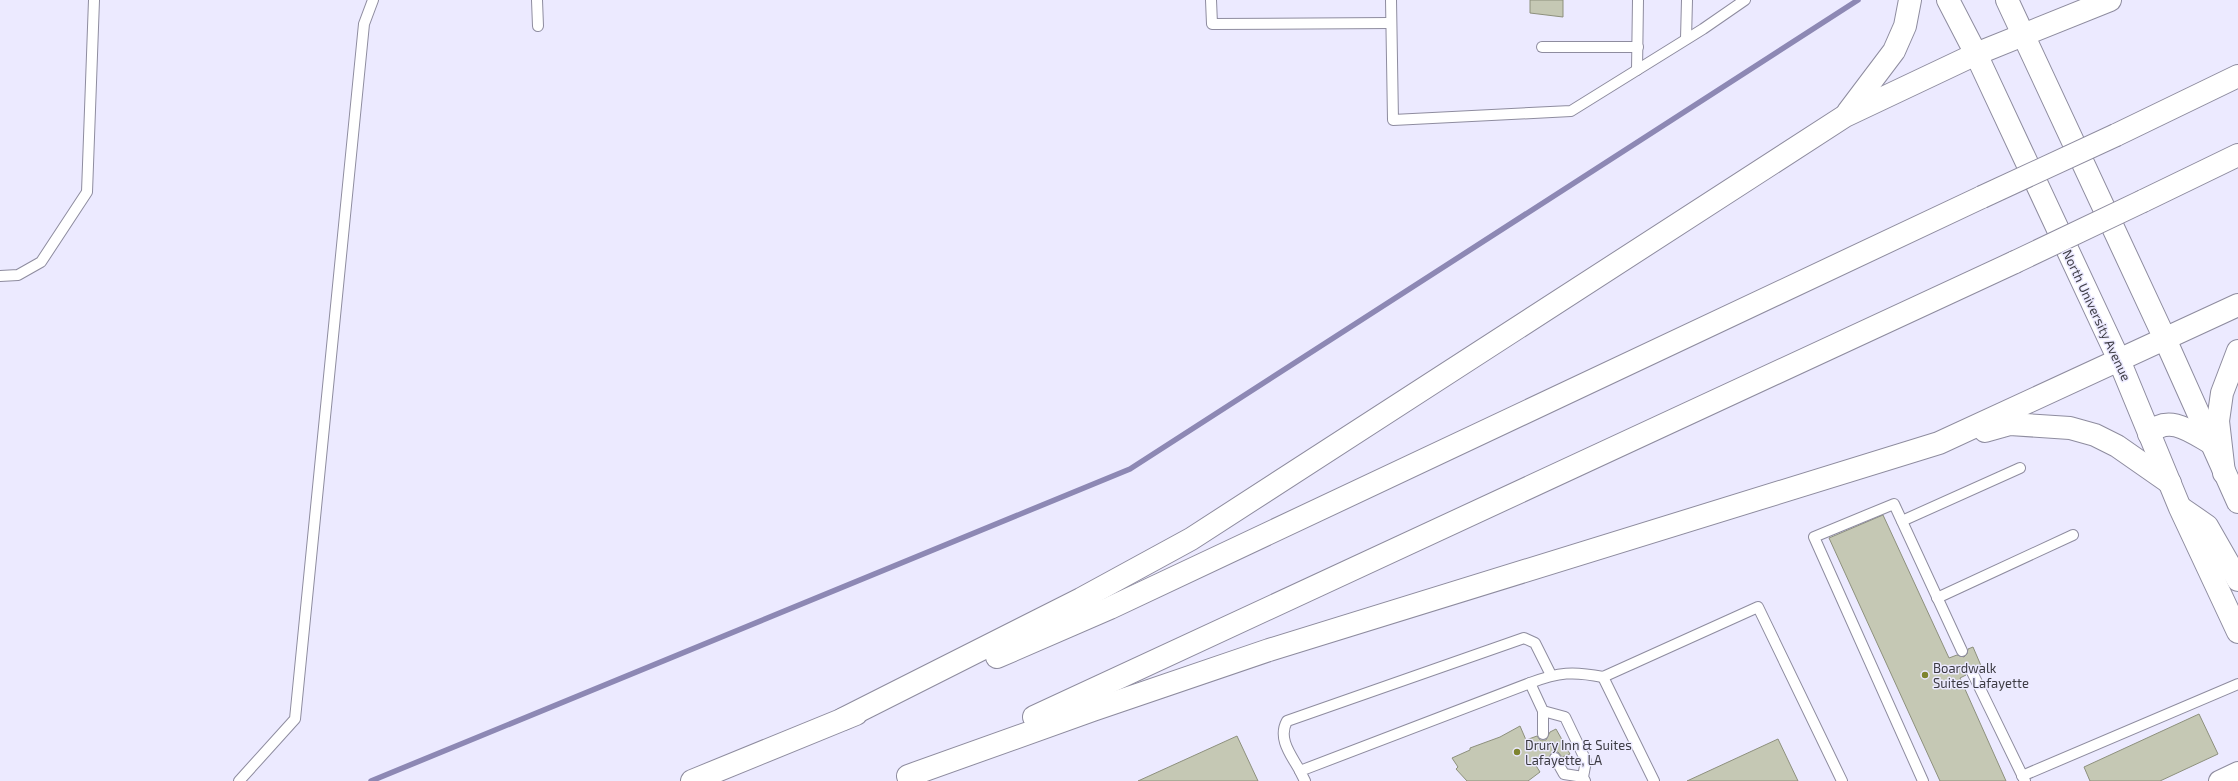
<svg xmlns="http://www.w3.org/2000/svg" width="2238" height="781" viewBox="0 0 2238 781" font-family="'Exo 2',sans-serif">
  <style>
    .lines { fill: none; stroke-linecap: round; stroke-linejoin: round }
    .stream { stroke: #8d88b4; stroke-width: 5.5 }
    .building { fill: #c5c8b4; stroke: #8d907d }
    .lane-casing { stroke: #8e8c9f; stroke-width: 12 }
    .street-casing { stroke: #8e8c9f; stroke-width: 22 }
    .secondary-casing { stroke: #8e8c9f; stroke-width: 24 }
    .primary-casing { stroke: #8e8c9f; stroke-width: 24 }
    .highway-casing { stroke: #8e8c9f; stroke-width: 24 }
    .lane { stroke: #fff; stroke-width: 10 }
    .street { stroke: #fff; stroke-width: 20 }
    .secondary { stroke: #fff; stroke-width: 22 }
    .primary { stroke: #fff; stroke-width: 22 }
    .highway { stroke: #fff; stroke-width: 22 }
    .highway-bridge-casing { stroke: #8e8c9f; stroke-width: 24; stroke-linecap: butt }
    .highway-bridge { stroke: #fff; stroke-width: 22 }
    .poi-dot { fill: #7e8430; stroke: #eceaff; stroke-width: 1.5 }
    .labels { text-anchor: middle; dominant-baseline: central; stroke-width: 3; stroke-linejoin: round; paint-order: stroke }
    .street-label { font-size: 13px; fill: #3c3b43; stroke: #eceaff }
    .poi-label { font-size: 13px; fill: #3c3b43; stroke: #eceaff; text-anchor: start }
  </style>
  <rect width="100%" height="100%" fill="#eceaff"/>
  <g class="lines">
    <path class="stream" d="M 371,781 L 1130,469 L 1858,0"/>
  </g>
  <g class="building">
    <path d="M 1530,0 L 1563,0 L 1563,17 L 1530,13 Z"/>
    <path d="M 1883,515 L 1949,658 L 1957,655 L 1964,657 L 1967,654 L 1968,649 L 1973,647 L 1982,668 L 1978,670 L 1975,666 L 1970,666 L 1966,671 L 1966,675 L 1960,678 L 2006,781 L 1940,781 L 1829,538 Z"/>
    <path d="M 2199,714 L 2218,754 L 2160,781 L 2090,781 L 2084,767 Z"/>
    <path d="M 1520,726 L 1526,740 L 1537,736 L 1540,740 L 1546,740 L 1550,732 L 1556,729 L 1570,754 L 1562,757 L 1558,752 L 1552,753 L 1549,760 L 1535,764 L 1540,772 L 1528,781 L 1467,781 L 1456,769 L 1458,767 L 1452,758 L 1470,750 L 1470,748 L 1500,737 Z"/>
    <path d="M 1237,736 L 1258,781 L 1138,781 Z"/>
    <path d="M 1778,739 L 1798,781 L 1687,781 Z"/>
  </g>
  <g class="lines">
    <defs>
      <g id="lane">
        <path d="M 537,0 L 538,26"/>
        <path d="M 1211,0 L 1212,24 L 1391,23"/>
        <path d="M 1391,0 L 1393,120 L 1571,111 L 1703,29 L 1745,0"/>
        <path d="M 1686,39 L 1687,0"/>
        <path d="M 1542,47 L 1638,47"/>
        <path d="M 1637,70 L 1638,0"/>
        <path d="M 0,276 L 18,275 L 41,262 L 87,192 L 94,0"/>
        <path d="M 1902,521 L 2020,468"/>
        <path d="M 1937,598 L 2073,535"/>
        <path d="M 1972,672 L 2025,781"/>
        <path d="M 1603,677 L 1654,781"/>
        <path d="M 1543,734 L 1543,711"/>
        <path d="M 1555,758 L 1564,774 L 1583,777"/>
        <path d="M 1300,771 C 1292,756 1277,739 1287,721 L 1524,638 L 1535,643 L 1551,675"/>
        <path d="M 2022,776 L 2238,684"/>
        <path d="M 239,781 L 295,719 L 364,24 L 373,0"/>
        <path d="M 1305,781 L 1300,771 L 1530,683"/>
        <path d="M 1585,781 L 1583,777 L 1586,761 L 1565,717 L 1543,711 L 1530,683 C 1559,672 1573,671 1603,677 L 1758,607 L 1842,781"/>
        <path d="M 1923,781 L 1814,537 L 1894,504 L 1962,651"/>
      </g>
      <path id="street" d="M 2219,781 L 2238,772"/>
      <g id="secondary">
        <path d="M 2165,339 L 2238,502"/>
        <path d="M 2119,360 L 2180,508 L 2238,632"/>
        <path d="M 2149,434 C 2168,413 2192,432 2211,443"/>
        <path d="M 2181,508 L 2207,526 L 2238,580"/>
      </g>
      <g id="primary">
        <path d="M 1948,0 L 1976,54 L 2119,360"/>
        <path d="M 2007,0 L 2165,339"/>
      </g>
      <g id="highway">
        <path d="M 1848,112 L 1894,51 L 1905,26 L 1910,0"/>
        <path d="M 2116,135 L 2238,76"/>
        <path d="M 2143,201 L 2238,155"/>
        <path d="M 1985,431 L 2010,424 L 2070,428 L 2095,435 L 2117,446 L 2170,483"/>
        <path d="M 2224,473 L 2218,421 L 2222,393 L 2238,351"/>
        <path d="M 997,657 L 1110,608 L 1982,197"/>
        <path d="M 1034,717 L 2015,262"/>
        <path d="M 843,719 L 1081,599 L 1191,539 L 1845,116 L 1976,54 L 2110,0"/>
        <path d="M 908,776 L 1093,710 L 1269,650 L 1939,443 L 2238,305"/>
        <path d="M 692,781 L 856,714"/>
      </g>
    </defs>
    <use href="#lane" class="lane-casing"/>
    <use href="#street" class="street-casing"/>
    <use href="#secondary" class="secondary-casing"/>
    <use href="#primary" class="primary-casing"/>
    <use href="#highway" class="highway-casing"/>
    <use href="#lane" class="lane"/>
    <use href="#street" class="street"/>
    <use href="#secondary" class="secondary"/>
    <use href="#primary" class="primary"/>
    <use href="#highway" class="highway"/>
    <defs>
      <g id="highway-bridge">
        <path d="M 1982,197 L 2116,135"/>
        <path d="M 2015,262 L 2143,201"/>
      </g>
    </defs>
    <use href="#highway-bridge" class="highway-bridge-casing"/>
    <use href="#highway-bridge" class="highway-bridge"/>
  </g>
  <g class="poi-dot">
    <circle cx="1925" cy="675" r="4"/>
    <circle cx="1517" cy="752" r="4"/>
  </g>
  <g class="labels">
    <g class="street-label">
      <text transform="translate(2097 315) rotate(65)">North University Avenue</text>
    </g>
    <g class="poi-label">
      <text x="1933" y="668">Boardwalk<tspan x="1933" dy="15">Suites Lafayette</tspan></text>
      <text x="1525" y="745">Drury Inn &amp; Suites<tspan x="1525" dy="15">Lafayette, LA</tspan></text>
    </g>
  </g>
</svg>
